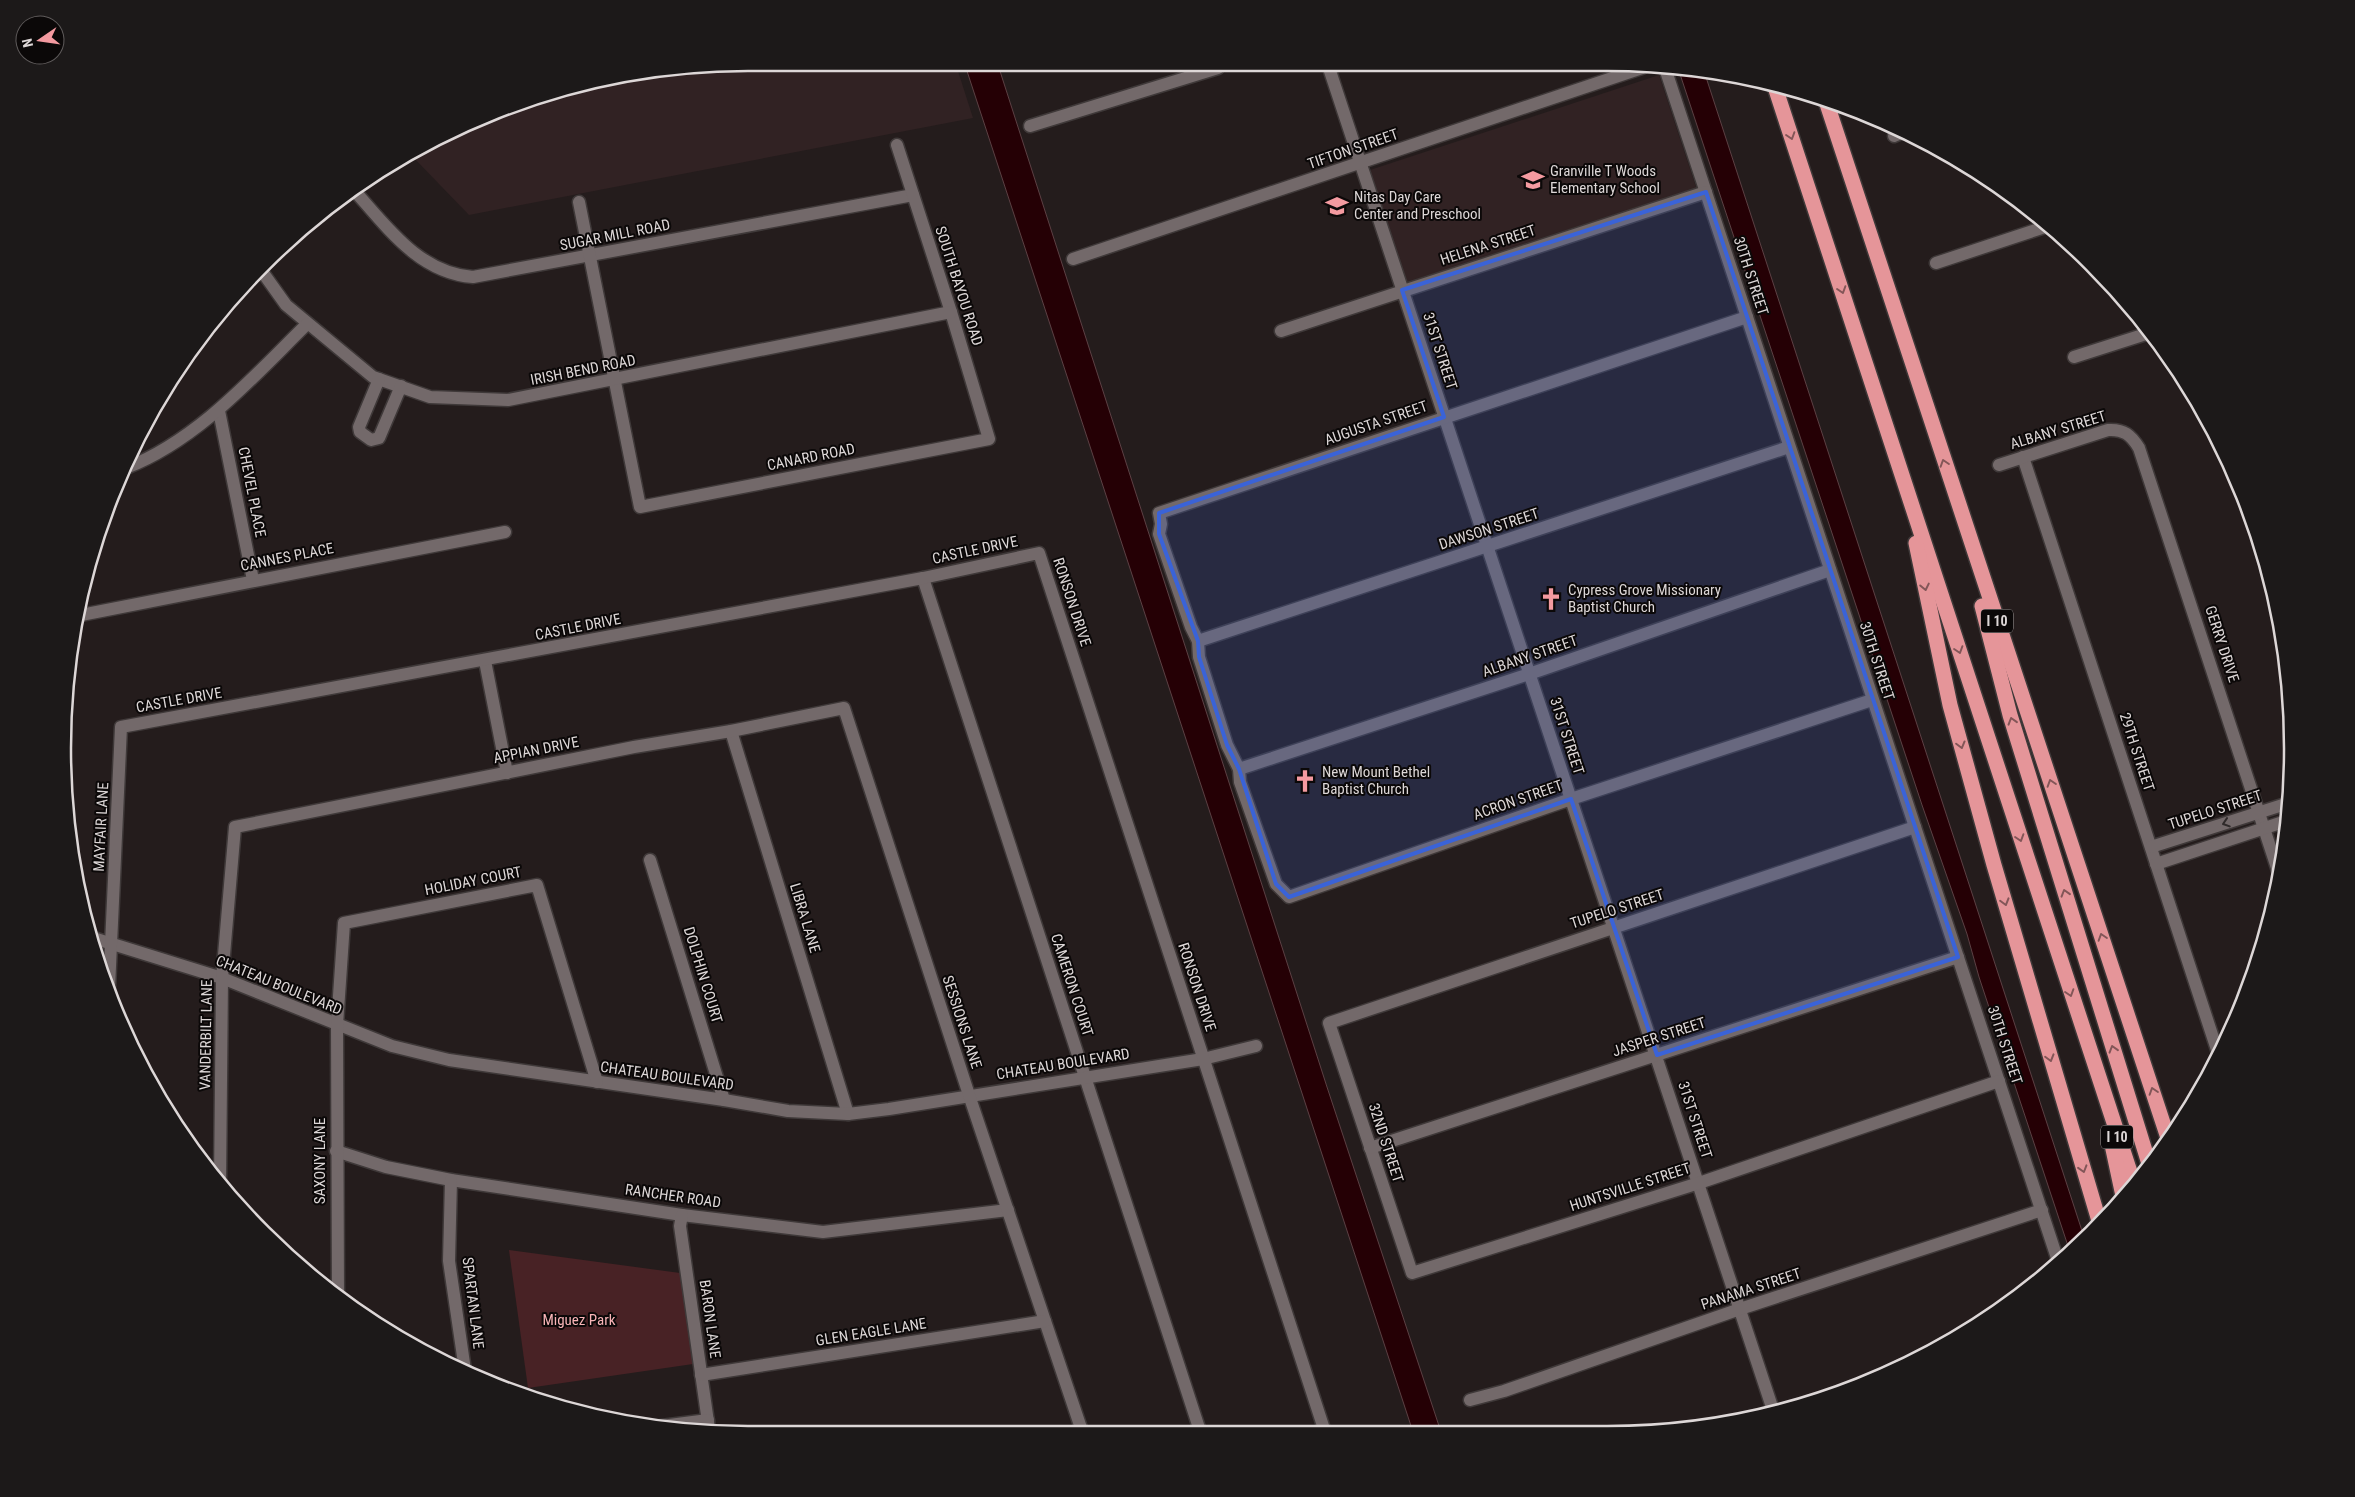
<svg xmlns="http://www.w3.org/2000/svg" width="2355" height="1497" viewBox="0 0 2355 1497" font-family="'Roboto Condensed',sans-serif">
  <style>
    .built { fill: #312223 }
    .green { fill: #482225 }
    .water { fill: #250005; stroke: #5c4044 }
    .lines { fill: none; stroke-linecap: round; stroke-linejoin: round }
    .minor-casing { stroke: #3f3939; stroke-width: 15 }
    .highway-casing { stroke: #3f3939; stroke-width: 18 }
    .minor { stroke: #73696a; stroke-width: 12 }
    .highway { stroke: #e59599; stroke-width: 15 }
    .oneway { stroke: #835658 }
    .oneway2 { stroke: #2f2a2a }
    .marked { fill: #3a63d8; fill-opacity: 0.2; stroke: #3a63d8; stroke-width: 4; stroke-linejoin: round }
    .labels { text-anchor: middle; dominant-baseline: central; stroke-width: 4; stroke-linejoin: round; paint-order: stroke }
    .shield { fill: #0b0808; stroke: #9e9999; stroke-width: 1 }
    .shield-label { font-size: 14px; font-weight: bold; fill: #ddd7d7 }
    .street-label { font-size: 15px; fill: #ddd7d7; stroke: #0b0808 }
    .poi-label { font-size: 15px; fill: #ddd7d7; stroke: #0b0808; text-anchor: start }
    .park-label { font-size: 15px; fill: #f8b4b7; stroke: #0b0808 }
    .rim { fill: none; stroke: #ddd7d7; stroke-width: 2.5 }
  </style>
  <rect width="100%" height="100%" fill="#241c1c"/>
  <g class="built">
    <path d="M 659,68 L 957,68 L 973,118 L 469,215 L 412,156 L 528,99 Z"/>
    <path d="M 1659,75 L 1697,190 L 1407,284 L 1370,170 Z"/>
  </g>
  <path class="green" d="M 509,1250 L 680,1273 L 693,1364 L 528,1388 Z"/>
  <g class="water">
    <path d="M 966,68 L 999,68 L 1327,1087 L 1441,1432 L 1413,1432 Z"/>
    <path d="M 1678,68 L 1704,71 L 2084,1237 L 2070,1252 L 1979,977 L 1967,934 L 1922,805 Z"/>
  </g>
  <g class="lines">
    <defs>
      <g id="minor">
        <path d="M 1329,68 L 1774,1413"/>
        <path d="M 1665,68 L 2059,1264"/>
        <path d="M 1030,126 L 1218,68"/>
        <path d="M 1894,136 L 1901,133"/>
        <path d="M 353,189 C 387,227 419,273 473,277 L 913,195"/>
        <path d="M 579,202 L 640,507 L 989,439 L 951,312 L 897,145"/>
        <path d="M 1073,259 L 1642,68"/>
        <path d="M 1936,263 L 2048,226"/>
        <path d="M 261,270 L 286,305 L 373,377 L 430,397 L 508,400 L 951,312"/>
        <path d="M 1747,317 L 1159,513 L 1161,524 L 1159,534 L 1191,627 L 1198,641 L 1199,657 L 1227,745 L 1239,769 L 1240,782 L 1276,884 L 1289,897 L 1571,799 L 1872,700"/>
        <path d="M 1281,331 L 1706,192"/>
        <path d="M 2074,357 L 2149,333"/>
        <path d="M 379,379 L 359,427 L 360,432 L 371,440 L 379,438 L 401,386"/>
        <path d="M 219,411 L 253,580"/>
        <path d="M 2023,457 L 2219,1056"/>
        <path d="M 1999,465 L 2108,430 C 2124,429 2131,435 2139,448 L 2278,871"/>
        <path d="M 126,468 C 198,440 253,377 307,324"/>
        <path d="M 923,578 L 1200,1431"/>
        <path d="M 76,616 L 505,532"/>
        <path d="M 1198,641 L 1789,447"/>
        <path d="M 485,661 L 507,773"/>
        <path d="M 731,731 L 848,1114"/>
        <path d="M 1239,769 L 1529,674 L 1830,570"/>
        <path d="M 1915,827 L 1329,1023 L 1412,1273 L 1699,1183 L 1999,1081"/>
        <path d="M 2151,847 L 2289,803"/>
        <path d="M 650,860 L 724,1100"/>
        <path d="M 2156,864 L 2286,821"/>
        <path d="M 90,937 L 222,978 L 392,1046 L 449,1060 L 724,1100 L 788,1111 L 848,1114 L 889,1109 L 1203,1059 L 1256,1046"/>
        <path d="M 109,988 L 121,727 L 923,578 L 1039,553 L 1325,1432"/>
        <path d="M 1370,1148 L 1958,957"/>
        <path d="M 336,1151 L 386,1167 L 451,1180 L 682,1215 L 823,1232 L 1008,1210"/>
        <path d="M 451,1180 L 449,1261 L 465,1370"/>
        <path d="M 220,1184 L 222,978 L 235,827 L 634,747 L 731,731 L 844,708 L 969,1095 L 1082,1431"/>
        <path d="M 682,1215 L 680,1226 L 709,1429"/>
        <path d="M 338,1297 L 337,1025 L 344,923 L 537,885 L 597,1082"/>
        <path d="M 701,1375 L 1045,1321"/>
        <path d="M 1470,1400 L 1504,1391 L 1740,1309 L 2042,1210"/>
        <path d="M 654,1427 L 708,1420"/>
      </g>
      <g id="highway">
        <path d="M 1776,90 L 2134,1184"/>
        <path d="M 1827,104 L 2168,1138"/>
        <path d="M 1916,543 L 1950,705 L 1994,865 L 2099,1221"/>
        <path d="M 1982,606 L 2010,715 L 2150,1167"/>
        <path d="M 2111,1140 L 2123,1196"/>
      </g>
    </defs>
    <use href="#minor" class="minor-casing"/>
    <use href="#highway" class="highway-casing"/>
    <use href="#minor" class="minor"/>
    <use href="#highway" class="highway"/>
  </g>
  <defs><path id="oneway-chevron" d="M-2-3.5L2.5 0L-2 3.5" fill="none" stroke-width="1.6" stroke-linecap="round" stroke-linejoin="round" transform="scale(1.25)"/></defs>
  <g class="oneway">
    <use href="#oneway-chevron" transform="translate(1791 136) rotate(72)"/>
    <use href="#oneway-chevron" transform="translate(1842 290) rotate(72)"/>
    <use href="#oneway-chevron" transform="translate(1944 463) rotate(-108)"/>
    <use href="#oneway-chevron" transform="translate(1925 587) rotate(78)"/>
    <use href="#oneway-chevron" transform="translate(1959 650) rotate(72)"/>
    <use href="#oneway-chevron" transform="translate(2012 721) rotate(-107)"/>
    <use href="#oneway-chevron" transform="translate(1961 745) rotate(75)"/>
    <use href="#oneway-chevron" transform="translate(2051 783) rotate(-108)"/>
    <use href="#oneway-chevron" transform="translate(2020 838) rotate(72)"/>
    <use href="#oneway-chevron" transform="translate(2065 893) rotate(-107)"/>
    <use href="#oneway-chevron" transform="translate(2005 902) rotate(74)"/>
    <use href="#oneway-chevron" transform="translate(2102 937) rotate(-108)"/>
    <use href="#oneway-chevron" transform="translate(2070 993) rotate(72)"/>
    <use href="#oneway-chevron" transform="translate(2113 1049) rotate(-107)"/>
    <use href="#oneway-chevron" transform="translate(2050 1058) rotate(74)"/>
    <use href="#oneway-chevron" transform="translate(2153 1091) rotate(-108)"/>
    <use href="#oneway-chevron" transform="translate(2083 1169) rotate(73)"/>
  </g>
  <use class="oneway2" href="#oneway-chevron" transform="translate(2226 823) rotate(162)"/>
  <path class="marked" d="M 1706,192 L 1958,957 L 1657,1055 L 1571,799 L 1289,897 L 1276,884 L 1239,769 L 1227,745 L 1199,657 L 1198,641 L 1159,534 L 1159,513 L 1444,417 L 1402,290 Z"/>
  <defs>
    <symbol id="school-bare" viewBox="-9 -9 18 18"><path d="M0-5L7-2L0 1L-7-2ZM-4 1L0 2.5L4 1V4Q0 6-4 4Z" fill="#f49aa0" stroke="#0b0808" stroke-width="2.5" paint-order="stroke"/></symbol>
    <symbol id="church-bare" viewBox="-9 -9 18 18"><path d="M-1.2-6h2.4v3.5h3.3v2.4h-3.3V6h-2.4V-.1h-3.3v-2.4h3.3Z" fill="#f49aa0" stroke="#0b0808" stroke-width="2.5" paint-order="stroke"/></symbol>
  </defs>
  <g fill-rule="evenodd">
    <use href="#school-bare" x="1517" y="164" width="32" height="32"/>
    <use href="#school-bare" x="1321" y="190" width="32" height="32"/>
    <use href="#church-bare" x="1535" y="583" width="32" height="32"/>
    <use href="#church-bare" x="1289" y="765" width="32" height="32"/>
  </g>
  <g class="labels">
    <g class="shield">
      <rect x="1981" y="609.5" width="32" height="23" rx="4"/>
      <rect x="2101" y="1125.5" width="32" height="23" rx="4"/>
    </g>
    <g class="shield-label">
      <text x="1997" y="621">I 10</text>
      <text x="2117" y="1137">I 10</text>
    </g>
    <g class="street-label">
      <text transform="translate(1353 149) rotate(-19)">TIFTON STREET</text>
      <text transform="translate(615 235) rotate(-11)">SUGAR MILL ROAD</text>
      <text transform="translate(1488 245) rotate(-18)">HELENA STREET</text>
      <text transform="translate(1751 276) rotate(72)">30TH STREET</text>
      <text transform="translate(959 286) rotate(72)">SOUTH BAYOU ROAD</text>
      <text transform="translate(1440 351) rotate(72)">31ST STREET</text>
      <text transform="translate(583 370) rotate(-11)">IRISH BEND ROAD</text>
      <text transform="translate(1376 423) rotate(-19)">AUGUSTA STREET</text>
      <text transform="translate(2058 430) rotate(-17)">ALBANY STREET</text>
      <text transform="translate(811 457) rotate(-11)">CANARD ROAD</text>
      <text transform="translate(252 492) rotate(79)">CHEVEL PLACE</text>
      <text transform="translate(1489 529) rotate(-18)">DAWSON STREET</text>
      <text transform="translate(975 550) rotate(-12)">CASTLE DRIVE</text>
      <text transform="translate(287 557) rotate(-11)">CANNES PLACE</text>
      <text transform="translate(1072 602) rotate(72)">RONSON DRIVE</text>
      <text transform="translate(578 627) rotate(-11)">CASTLE DRIVE</text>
      <text transform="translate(2222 644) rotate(72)">GERRY DRIVE</text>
      <text transform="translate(1530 656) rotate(-19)">ALBANY STREET</text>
      <text transform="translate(1877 661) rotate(72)">30TH STREET</text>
      <text transform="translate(179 700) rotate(-10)">CASTLE DRIVE</text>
      <text transform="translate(1567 736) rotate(72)">31ST STREET</text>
      <text transform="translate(536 750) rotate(-11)">APPIAN DRIVE</text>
      <text transform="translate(2137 752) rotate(72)">29TH STREET</text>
      <text transform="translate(1518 800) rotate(-19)">ACRON STREET</text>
      <text transform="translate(2215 810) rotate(-18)">TUPELO STREET</text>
      <text transform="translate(101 827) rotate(-87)">MAYFAIR LANE</text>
      <text transform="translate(473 881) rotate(-11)">HOLIDAY COURT</text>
      <text transform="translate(1617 909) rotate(-18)">TUPELO STREET</text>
      <text transform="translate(805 918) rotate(73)">LIBRA LANE</text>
      <text transform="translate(703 975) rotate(73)">DOLPHIN COURT</text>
      <text transform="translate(279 985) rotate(22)">CHATEAU BOULEVARD</text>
      <text transform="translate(1072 985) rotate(72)">CAMERON COURT</text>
      <text transform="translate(1197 987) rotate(72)">RONSON DRIVE</text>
      <text transform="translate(962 1022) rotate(72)">SESSIONS LANE</text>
      <text transform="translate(206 1035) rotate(-89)">VANDERBILT LANE</text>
      <text transform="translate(1659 1037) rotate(-18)">JASPER STREET</text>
      <text transform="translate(2005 1045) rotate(72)">30TH STREET</text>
      <text transform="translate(1063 1064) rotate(-9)">CHATEAU BOULEVARD</text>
      <text transform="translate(667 1076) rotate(8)">CHATEAU BOULEVARD</text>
      <text transform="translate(1695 1120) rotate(72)">31ST STREET</text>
      <text transform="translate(1386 1143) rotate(72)">32ND STREET</text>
      <text transform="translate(320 1161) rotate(-90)">SAXONY LANE</text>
      <text transform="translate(1630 1187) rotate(-18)">HUNTSVILLE STREET</text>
      <text transform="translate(673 1196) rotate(8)">RANCHER ROAD</text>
      <text transform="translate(1751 1289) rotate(-18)">PANAMA STREET</text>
      <text transform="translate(473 1303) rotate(83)">SPARTAN LANE</text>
      <text transform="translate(710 1319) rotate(82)">BARON LANE</text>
      <text transform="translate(871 1332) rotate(-9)">GLEN EAGLE LANE</text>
    </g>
    <g class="poi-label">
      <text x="1550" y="171">Granville T Woods<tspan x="1550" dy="17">Elementary School</tspan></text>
      <text x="1354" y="197">Nitas Day Care<tspan x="1354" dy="17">Center and Preschool</tspan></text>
      <text x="1568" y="590">Cypress Grove Missionary<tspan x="1568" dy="17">Baptist Church</tspan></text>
      <text x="1322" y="772">New Mount Bethel<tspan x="1322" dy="17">Baptist Church</tspan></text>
    </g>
    <g class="park-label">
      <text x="579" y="1320">Miguez Park</text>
    </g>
  </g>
  <path d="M0 0H2355V1497H0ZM748 71H1607A677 677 0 0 1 2284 748V749A677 677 0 0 1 1607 1426H748A677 677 0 0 1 71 749V748A677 677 0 0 1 748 71Z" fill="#1c1919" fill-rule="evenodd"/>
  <path class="rim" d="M748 71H1607A677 677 0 0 1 2284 748V749A677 677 0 0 1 1607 1426H748A677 677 0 0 1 71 749V748A677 677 0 0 1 748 71Z"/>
  <g transform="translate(40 40) rotate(257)"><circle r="24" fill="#0b0808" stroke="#5f5b5b"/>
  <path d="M0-4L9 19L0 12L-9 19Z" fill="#f49aa0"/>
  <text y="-8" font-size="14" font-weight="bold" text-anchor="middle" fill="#ddd7d7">N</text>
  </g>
</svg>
